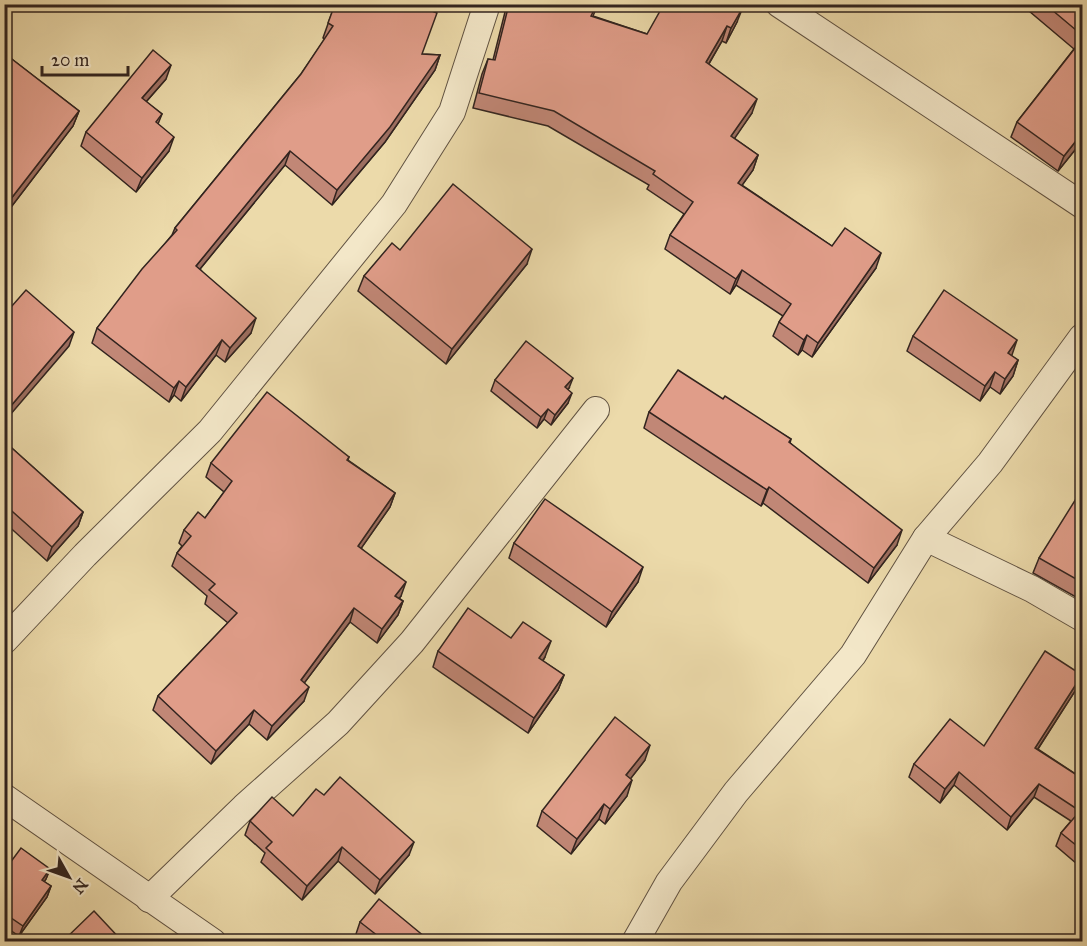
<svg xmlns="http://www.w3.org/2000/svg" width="1087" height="946" viewBox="0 0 1087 946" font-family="'IM FELL Great Primer',serif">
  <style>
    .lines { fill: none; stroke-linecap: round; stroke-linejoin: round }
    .street-casing { stroke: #605242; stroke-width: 28 }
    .street { stroke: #f3e7c8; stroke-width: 26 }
    .wall { fill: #c18776; stroke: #32241f; stroke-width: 1.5 }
    .shaded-wall { fill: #9d6e60; stroke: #32241f; stroke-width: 1.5 }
    .building { fill: #e09d89; stroke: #32241f; stroke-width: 1.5 }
  </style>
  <rect width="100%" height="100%" fill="#ecdaaa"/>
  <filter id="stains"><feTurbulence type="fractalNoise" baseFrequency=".00333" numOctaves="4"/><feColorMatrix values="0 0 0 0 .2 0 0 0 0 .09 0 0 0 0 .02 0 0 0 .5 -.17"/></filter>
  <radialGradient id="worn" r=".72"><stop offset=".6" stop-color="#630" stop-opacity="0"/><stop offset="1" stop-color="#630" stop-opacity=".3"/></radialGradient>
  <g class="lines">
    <defs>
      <g id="street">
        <path d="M 779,4 L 1082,205"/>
        <path d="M 926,538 L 1032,589 L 1082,618"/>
        <path d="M 4,641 L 85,555 L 210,431 L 394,204 L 452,112 L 487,4"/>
        <path d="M 4,797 L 213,942"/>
        <path d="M 149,899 L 244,807 L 338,723 L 412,642 L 596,410"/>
        <path d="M 635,942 L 669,882 L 736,792 L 853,655 L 926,538 L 990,463 L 1082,337"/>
      </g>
    </defs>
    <use href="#street" class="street-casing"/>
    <use href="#street" class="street"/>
  </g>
  <g class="wall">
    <path d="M 335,4 L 422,54 L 440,55 L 435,70 L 385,142 L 332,205 L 285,165 L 200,269 L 251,333 L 225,362 L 216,355 L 181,401 L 174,395 L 169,402 L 92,343 L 97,328 L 172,235 L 175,228 L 301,74 L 325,39 L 323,38 Z"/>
    <path d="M 507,4 L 598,4 L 593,16 L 647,34 L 737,22 L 726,43 L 722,41 L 709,64 L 752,113 L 734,138 L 758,155 L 753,170 L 742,185 L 832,246 L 876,268 L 812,357 L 802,350 L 798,355 L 773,336 L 779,322 L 783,316 L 736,285 L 730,294 L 665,249 L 670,235 L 684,214 L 647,189 L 649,185 L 548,126 L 473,108 L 482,74 L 488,59 L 493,60 Z"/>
    <path d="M 1031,4 L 1083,4 L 1083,140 L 1058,171 L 1011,137 L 1017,122 L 1074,49 L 1029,11 Z"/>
    <path d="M 4,53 L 79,111 L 73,126 L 5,215 Z"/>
    <path d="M 166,79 L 146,102 L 162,114 L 158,124 L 169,151 L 136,192 L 81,146 L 86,132 Z"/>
    <path d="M 400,250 L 527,264 L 446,364 L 358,291 L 364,276 Z"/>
    <path d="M 913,336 L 1011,356 L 1018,360 L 1013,376 L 1000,394 L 990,387 L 980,401 L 907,351 Z"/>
    <path d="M 495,380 L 569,388 L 568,389 L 568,403 L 551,425 L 544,419 L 537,428 L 491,391 Z"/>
    <path d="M 1083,380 L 1083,394 L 1079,390 Z"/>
    <path d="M 723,399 L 791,439 L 790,443 L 897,545 L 868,583 L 763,503 L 761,506 L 644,428 L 649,412 Z"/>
    <path d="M 4,441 L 83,512 L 78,526 L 47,561 L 4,522 Z"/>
    <path d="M 349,457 L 348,460 L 395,493 L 390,507 L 361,548 L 401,596 L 399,598 L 403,601 L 398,615 L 377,643 L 350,622 L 304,683 L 304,701 L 267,740 L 249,724 L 211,764 L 153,710 L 158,696 L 228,623 L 205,604 L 207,596 L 172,566 L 177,553 L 182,546 L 179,543 L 184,530 L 205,518 L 224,492 L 206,477 L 211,463 Z"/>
    <path d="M 1083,496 L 1083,601 L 1033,573 L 1039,558 Z"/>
    <path d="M 514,543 L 638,582 L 606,627 L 509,558 Z"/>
    <path d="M 511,638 L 545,657 L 543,661 L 564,675 L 558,690 L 528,733 L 433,667 L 438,651 Z"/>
    <path d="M 1082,675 L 1077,688 L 1038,749 L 1083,779 L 1083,857 L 1077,864 L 1056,846 L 1061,833 L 1071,821 L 1034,797 L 1007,830 L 954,785 L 940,803 L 909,777 L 914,764 L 984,746 Z"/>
    <path d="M 645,760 L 630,779 L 627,796 L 605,824 L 599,819 L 571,854 L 537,826 L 542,811 Z"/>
    <path d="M 324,795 L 409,855 L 375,894 L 338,861 L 302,900 L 261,862 L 265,853 L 245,835 L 250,821 L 293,816 Z"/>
    <path d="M 50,869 L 46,879 L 44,882 L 51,886 L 47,897 L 19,936 L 4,926 L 4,871 Z"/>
    <path d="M 360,922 L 431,942 L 360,942 L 355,937 Z"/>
  </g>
  <g class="shaded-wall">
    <path d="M 10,4 L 19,4 L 4,20 L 4,11 Z"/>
    <path d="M 743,7 L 737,22 L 726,43 L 731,28 Z"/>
    <path d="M 727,26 L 722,41 L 701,77 L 706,62 Z"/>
    <path d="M 440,55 L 435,70 L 385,142 L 332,205 L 337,190 Z"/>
    <path d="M 171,65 L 166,79 L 137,112 L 142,98 Z"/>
    <path d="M 757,99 L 752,113 L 726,151 L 731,136 Z"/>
    <path d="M 79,111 L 73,126 L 5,215 L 10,200 Z"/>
    <path d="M 1083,132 L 1083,140 L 1058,171 L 1064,156 Z"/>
    <path d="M 174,137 L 169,151 L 136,192 L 142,178 Z"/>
    <path d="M 290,151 L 285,165 L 191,280 L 196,266 Z"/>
    <path d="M 758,155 L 753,170 L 733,198 L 738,183 Z"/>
    <path d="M 532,249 L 527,264 L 446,364 L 452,349 Z"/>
    <path d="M 881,253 L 876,268 L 812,357 L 818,343 Z"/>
    <path d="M 742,270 L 736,285 L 730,294 L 736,279 Z"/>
    <path d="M 256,318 L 251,333 L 225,362 L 230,348 Z"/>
    <path d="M 74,332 L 69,346 L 4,422 L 4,414 Z"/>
    <path d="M 807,335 L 802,350 L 798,355 L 804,340 Z"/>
    <path d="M 222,340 L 216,355 L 181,401 L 186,387 Z"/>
    <path d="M 1017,340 L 1012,355 L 1002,369 L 1008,353 Z"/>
    <path d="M 1018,360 L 1013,376 L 1000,394 L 1005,379 Z"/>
    <path d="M 995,372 L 990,387 L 980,401 L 985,386 Z"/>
    <path d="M 573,378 L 569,388 L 561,398 L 565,387 Z"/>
    <path d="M 179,381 L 174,395 L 169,402 L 174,388 Z"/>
    <path d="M 572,393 L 568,403 L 551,425 L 555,415 Z"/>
    <path d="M 548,409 L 544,419 L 537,428 L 541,417 Z"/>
    <path d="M 769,487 L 763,503 L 761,506 L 767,490 Z"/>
    <path d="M 395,493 L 390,507 L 353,560 L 358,546 Z"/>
    <path d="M 83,512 L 78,526 L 47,561 L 52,547 Z"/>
    <path d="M 902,530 L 897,545 L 868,583 L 874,568 Z"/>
    <path d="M 643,567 L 638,582 L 606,627 L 612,612 Z"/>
    <path d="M 406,582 L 401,596 L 390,609 L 395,596 Z"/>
    <path d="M 403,601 L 398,615 L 377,643 L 382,629 Z"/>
    <path d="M 354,608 L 350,622 L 296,694 L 301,680 Z"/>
    <path d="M 551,641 L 545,657 L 534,674 L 539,658 Z"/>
    <path d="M 564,675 L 558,690 L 528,733 L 534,718 Z"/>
    <path d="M 1082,675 L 1077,688 L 1030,761 L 1035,748 Z"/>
    <path d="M 309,687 L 304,701 L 267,740 L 272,726 Z"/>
    <path d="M 254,710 L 249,724 L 211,764 L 216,751 Z"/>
    <path d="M 650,745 L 645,760 L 621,791 L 626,775 Z"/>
    <path d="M 959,772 L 954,785 L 940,803 L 945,789 Z"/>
    <path d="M 632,780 L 627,796 L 605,824 L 610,809 Z"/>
    <path d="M 1039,784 L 1034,797 L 1007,830 L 1011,817 Z"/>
    <path d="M 604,804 L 599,819 L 571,854 L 577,839 Z"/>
    <path d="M 414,842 L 409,855 L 375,894 L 380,880 Z"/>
    <path d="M 342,847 L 338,861 L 302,900 L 307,886 Z"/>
    <path d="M 1083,849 L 1083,857 L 1077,864 L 1082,850 Z"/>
    <path d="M 50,869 L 46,879 L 38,891 L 42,880 Z"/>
    <path d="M 51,886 L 47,897 L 19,936 L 23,926 Z"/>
  </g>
  <g class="building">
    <path d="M 4,4 L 10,4 L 4,11 Z"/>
    <path d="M 335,4 L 415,4 L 437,13 L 422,54 L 440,55 L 390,127 L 337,190 L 290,151 L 196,266 L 256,318 L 230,348 L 222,340 L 186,387 L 179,381 L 174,388 L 97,328 L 142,269 L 177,230 L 175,228 L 301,74 L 333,26 L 328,23 Z"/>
    <path d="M 509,4 L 597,4 L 591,16 L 647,34 L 664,4 L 738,4 L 743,7 L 731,28 L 727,26 L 706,62 L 757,99 L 731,136 L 758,155 L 738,183 L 832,246 L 845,228 L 881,253 L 818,343 L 807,335 L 804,340 L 779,322 L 791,304 L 742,270 L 736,279 L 670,235 L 693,202 L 653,174 L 655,171 L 554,111 L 479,93 L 488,59 L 495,60 Z"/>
    <path d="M 1045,4 L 1083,4 L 1083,36 Z"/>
    <path d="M 1083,38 L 1083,132 L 1064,156 L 1017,122 Z"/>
    <path d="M 153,50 L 171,65 L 142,98 L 162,114 L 156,122 L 174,137 L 142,178 L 86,132 Z"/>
    <path d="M 4,53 L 79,111 L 10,200 L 4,196 Z"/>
    <path d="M 453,184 L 532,249 L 452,349 L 364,276 L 392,243 L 400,250 Z"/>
    <path d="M 26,290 L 74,332 L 4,414 L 4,315 Z"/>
    <path d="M 944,290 L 1017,340 L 1008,353 L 1018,360 L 1005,379 L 995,372 L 985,386 L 913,336 Z"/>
    <path d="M 526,341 L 573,378 L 565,387 L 572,393 L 555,415 L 548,409 L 541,417 L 495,380 Z"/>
    <path d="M 678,370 L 723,399 L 725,396 L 791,439 L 789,442 L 902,530 L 874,568 L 769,487 L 767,490 L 649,412 Z"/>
    <path d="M 267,392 L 349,457 L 347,460 L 395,493 L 358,546 L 406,582 L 395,596 L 403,601 L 382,629 L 354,608 L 301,680 L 309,687 L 272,726 L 254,710 L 216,751 L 158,696 L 237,613 L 209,590 L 215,584 L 177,553 L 191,536 L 184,530 L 198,512 L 205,518 L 232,481 L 211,463 Z"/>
    <path d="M 4,441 L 83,512 L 52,547 L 4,504 Z"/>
    <path d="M 1079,494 L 1083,496 L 1083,583 L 1039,558 Z"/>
    <path d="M 545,499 L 643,567 L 612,612 L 514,543 Z"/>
    <path d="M 468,608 L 511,638 L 523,622 L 551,641 L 539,658 L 564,675 L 534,718 L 438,651 Z"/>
    <path d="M 1045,651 L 1082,675 L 1035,748 L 1083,779 L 1083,849 L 1082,850 L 1061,833 L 1080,811 L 1039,784 L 1011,817 L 959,772 L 945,789 L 914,764 L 950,719 L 984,746 Z"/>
    <path d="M 615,717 L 650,745 L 626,775 L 632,780 L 610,809 L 604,804 L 577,839 L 542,811 Z"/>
    <path d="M 340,777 L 414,842 L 380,880 L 342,847 L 307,886 L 266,848 L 272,842 L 250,821 L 272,797 L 293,816 L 316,789 L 324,795 Z"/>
    <path d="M 21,848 L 50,869 L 42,880 L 51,886 L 23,926 L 4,913 L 4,871 Z"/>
    <path d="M 379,899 L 431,942 L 373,942 L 378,936 L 360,922 Z"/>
    <path d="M 94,911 L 123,942 L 62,942 Z"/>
  </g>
  <rect width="1087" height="946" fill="none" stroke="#ecdaaa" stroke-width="24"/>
  <rect x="6" y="6" width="1075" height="934" fill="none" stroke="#32241f" stroke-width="3"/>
  <rect x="12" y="12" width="1063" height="922" fill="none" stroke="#32241f" stroke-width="1.5"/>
  <g transform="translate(69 877) rotate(130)" stroke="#f3e7c8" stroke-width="4.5" paint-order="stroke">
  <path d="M0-4.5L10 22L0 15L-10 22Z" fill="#32241f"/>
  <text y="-9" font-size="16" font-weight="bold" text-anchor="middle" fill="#32241f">N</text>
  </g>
  <path d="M42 66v9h86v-9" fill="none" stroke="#32241f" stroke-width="3"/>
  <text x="51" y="66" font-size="18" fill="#32241f" stroke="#f3e7c8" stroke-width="4.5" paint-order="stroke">20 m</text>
  <rect width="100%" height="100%" filter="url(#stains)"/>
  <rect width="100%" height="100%" fill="url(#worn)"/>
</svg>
